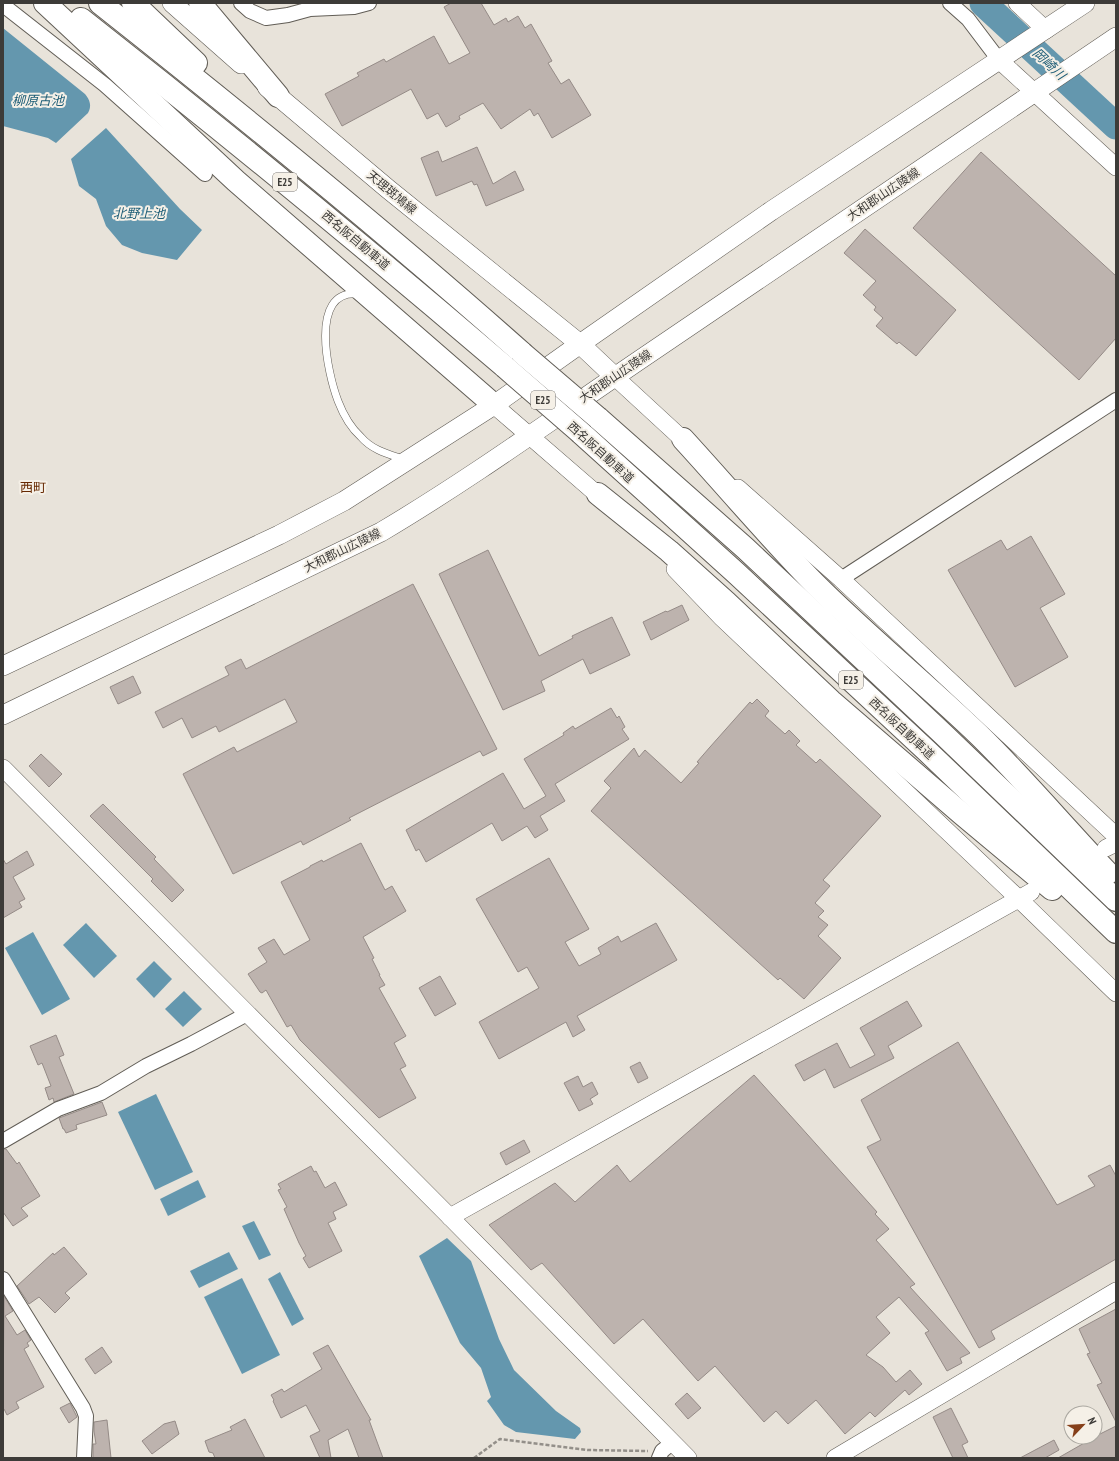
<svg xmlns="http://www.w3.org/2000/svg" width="1119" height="1461" viewBox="0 0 1119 1461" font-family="'PT Sans Narrow','Noto Sans JP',sans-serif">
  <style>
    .water { fill: #6497ae }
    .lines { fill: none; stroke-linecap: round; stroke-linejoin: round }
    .river { stroke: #6497ae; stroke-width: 27 }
    .building { fill: #bdb3ae; stroke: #958b87 }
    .service-casing { stroke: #615d56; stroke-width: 8 }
    .minor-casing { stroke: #615d56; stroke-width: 16 }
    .tertiary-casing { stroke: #615d56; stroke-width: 18 }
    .secondary-casing { stroke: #615d56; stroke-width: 20 }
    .motorway-casing { stroke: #615d56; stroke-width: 24 }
    .path { stroke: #938f89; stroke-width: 2.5; stroke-dasharray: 4 2; stroke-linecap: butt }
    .service { stroke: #fff; stroke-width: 7 }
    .minor { stroke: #fff; stroke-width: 14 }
    .tertiary { stroke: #fff; stroke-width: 17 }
    .secondary { stroke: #fff; stroke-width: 19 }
    .motorway { stroke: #fff; stroke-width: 22 }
    .motorway-bridge-casing { stroke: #615d56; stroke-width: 24; stroke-linecap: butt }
    .motorway-bridge { stroke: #fff; stroke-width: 22 }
    .labels { text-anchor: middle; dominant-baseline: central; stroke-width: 4; stroke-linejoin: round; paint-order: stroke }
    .shield { fill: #f5f0e7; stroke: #74716c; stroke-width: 1 }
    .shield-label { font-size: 11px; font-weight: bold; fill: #3d3b38 }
    .street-label { font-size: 12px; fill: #3d3b38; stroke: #f5f0e7 }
    .water-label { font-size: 13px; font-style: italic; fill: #1c5c76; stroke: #f5f0e7 }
    .neighbourhood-label { font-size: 13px; fill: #662801; stroke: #f5f0e7 }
  </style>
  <rect width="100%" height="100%" fill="#e8e3da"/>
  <g class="water">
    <path d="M 3,28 L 85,94 C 90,100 92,106 88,113 L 56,143 L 48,138 L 3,126 Z"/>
    <path d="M 106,128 L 180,209 L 202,230 L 177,260 L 142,253 L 122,245 L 106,226 L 96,199 L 79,186 L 71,159 Z"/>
    <path d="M 86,923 L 117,956 L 94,978 L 63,945 Z"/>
    <path d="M 33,932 L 70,999 L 42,1015 L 5,948 Z"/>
    <path d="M 154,961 L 172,979 L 154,998 L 136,979 Z"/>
    <path d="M 184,991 L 202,1009 L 183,1027 L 165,1009 Z"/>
    <path d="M 156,1094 L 193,1172 L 155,1190 L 118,1112 Z"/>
    <path d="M 198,1180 L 206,1197 L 168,1216 L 160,1199 Z"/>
    <path d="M 254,1221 L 271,1255 L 259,1260 L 242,1226 Z"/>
    <path d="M 447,1238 L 471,1261 L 499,1339 L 514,1370 L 556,1411 L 580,1428 L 581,1432 L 575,1439 L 516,1432 L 504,1425 L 487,1401 L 491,1397 L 481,1368 L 460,1343 L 419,1256 Z"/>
    <path d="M 229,1252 L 238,1269 L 199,1288 L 190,1271 Z"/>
    <path d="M 280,1272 L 304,1319 L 292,1326 L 268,1279 Z"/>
    <path d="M 242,1278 L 280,1355 L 242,1374 L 204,1297 Z"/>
  </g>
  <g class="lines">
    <path class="river" d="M 983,3 L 1116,126"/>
  </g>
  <g class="building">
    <path d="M 451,3 L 481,3 L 494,25 L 506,18 L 508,22 L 518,16 L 525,28 L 531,24 L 552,61 L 548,63 L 561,84 L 569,79 L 591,115 L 552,138 L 538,113 L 534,116 L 530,109 L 501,129 L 483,103 L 459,116 L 460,119 L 446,127 L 438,113 L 427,119 L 411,89 L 342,126 L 325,94 L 359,76 L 357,73 L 384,59 L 386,62 L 434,36 L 449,64 L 470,53 L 444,7 Z"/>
    <path d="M 477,147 L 493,184 L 515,171 L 524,190 L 486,206 L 477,184 L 474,185 L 472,181 L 436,196 L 421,158 L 438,151 L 442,162 Z"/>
    <path d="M 981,152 L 1116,276 L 1116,338 L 1079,380 L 913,228 Z"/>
    <path d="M 865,229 L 956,310 L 916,356 L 899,342 L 897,344 L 876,326 L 883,318 L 874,310 L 876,307 L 863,295 L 876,281 L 844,253 Z"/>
    <path d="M 1031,536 L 1065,594 L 1040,608 L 1068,657 L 1015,687 L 948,570 L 1001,540 L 1007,550 Z"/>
    <path d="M 488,550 L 539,656 L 573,638 L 572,636 L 612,617 L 630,655 L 590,674 L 583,659 L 541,681 L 545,691 L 503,710 L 439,574 Z"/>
    <path d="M 413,584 L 497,749 L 483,756 L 480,751 L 349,818 L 351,820 L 303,845 L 301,841 L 233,874 L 183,774 L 234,747 L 237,752 L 297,722 L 285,699 L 219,732 L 216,726 L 192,738 L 182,718 L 163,728 L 155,712 L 229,675 L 225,667 L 241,659 L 246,669 Z"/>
    <path d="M 682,605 L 689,620 L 651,640 L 643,622 L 666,611 L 667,612 Z"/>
    <path d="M 133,676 L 141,693 L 118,704 L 110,687 Z"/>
    <path d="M 757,699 L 769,711 L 765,716 L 785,734 L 789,730 L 800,741 L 796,745 L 816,763 L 820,759 L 881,816 L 823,880 L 830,886 L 815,903 L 824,911 L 818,917 L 828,925 L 818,936 L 841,958 L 804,999 L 780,978 L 778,980 L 591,811 L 611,788 L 604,781 L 634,748 L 639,757 L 645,750 L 681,783 L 699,763 L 697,762 L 710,747 L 750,702 L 752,704 Z"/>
    <path d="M 611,708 L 617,718 L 619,716 L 625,727 L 622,729 L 629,739 L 555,784 L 565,801 L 540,816 L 548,830 L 535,838 L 527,826 L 502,841 L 492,823 L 426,862 L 419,849 L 416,851 L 406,830 L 503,773 L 524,809 L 546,796 L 524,759 L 564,735 L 563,733 L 573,726 L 575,729 Z"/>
    <path d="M 41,754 L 62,774 L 49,787 L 29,766 Z"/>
    <path d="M 103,804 L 156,857 L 154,859 L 184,890 L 172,902 L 151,881 L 153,879 L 90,816 Z"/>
    <path d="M 361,843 L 385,890 L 392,886 L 406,911 L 363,937 L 374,958 L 372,959 L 380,975 L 379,975 L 385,985 L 379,988 L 406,1036 L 394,1043 L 406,1066 L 400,1069 L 416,1098 L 379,1118 L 300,1040 L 291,1025 L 287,1027 L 266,990 L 262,993 L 260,992 L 248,974 L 267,962 L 258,948 L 274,939 L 284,955 L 310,940 L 281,882 L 310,867 L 310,866 L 322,860 L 323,862 Z"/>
    <path d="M 27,851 L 34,865 L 13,877 L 25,899 L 19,902 L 22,907 L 3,918 L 3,859 L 6,864 Z"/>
    <path d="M 549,858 L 589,929 L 565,942 L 579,966 L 601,954 L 598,948 L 618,936 L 621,942 L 656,923 L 677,960 L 577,1016 L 585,1030 L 573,1037 L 566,1022 L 499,1059 L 479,1022 L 539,988 L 527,967 L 518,972 L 476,899 Z"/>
    <path d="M 440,976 L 456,1004 L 435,1016 L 419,988 Z"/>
    <path d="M 907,1001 L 922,1026 L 888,1046 L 894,1058 L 834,1088 L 825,1069 L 804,1081 L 795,1065 L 837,1043 L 850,1068 L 875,1055 L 860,1028 Z"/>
    <path d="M 56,1035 L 64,1055 L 59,1057 L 74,1094 L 54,1102 L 53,1098 L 49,1100 L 45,1088 L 51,1086 L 42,1063 L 38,1065 L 30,1046 Z"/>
    <path d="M 958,1042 L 1057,1205 L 1095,1186 L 1088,1176 L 1110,1165 L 1116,1176 L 1116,1259 L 991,1331 L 995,1339 L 979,1348 L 867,1147 L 881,1140 L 861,1100 Z"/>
    <path d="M 640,1062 L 648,1078 L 638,1083 L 630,1067 Z"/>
    <path d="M 754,1075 L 877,1212 L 875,1214 L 889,1229 L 876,1240 L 915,1284 L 910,1287 L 970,1353 L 960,1358 L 962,1363 L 947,1371 L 925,1333 L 929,1331 L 899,1297 L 876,1317 L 890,1333 L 866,1355 L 883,1367 L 896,1382 L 910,1370 L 922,1384 L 909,1395 L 905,1390 L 875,1417 L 870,1412 L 845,1434 L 816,1400 L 788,1424 L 776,1411 L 764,1422 L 715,1366 L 698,1381 L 643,1319 L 614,1344 L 542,1263 L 531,1270 L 489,1225 L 555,1183 L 575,1202 L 617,1165 L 630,1182 Z"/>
    <path d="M 578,1076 L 583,1087 L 592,1082 L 598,1094 L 590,1099 L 593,1104 L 579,1111 L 564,1083 Z"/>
    <path d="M 102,1102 L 107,1115 L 76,1125 L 77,1129 L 66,1133 L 64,1129 L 63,1129 L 59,1118 Z"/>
    <path d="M 524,1140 L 530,1152 L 506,1165 L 500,1153 Z"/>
    <path d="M 3,1149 L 6,1149 L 17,1164 L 19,1162 L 40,1196 L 21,1208 L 28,1216 L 13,1226 L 3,1212 Z"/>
    <path d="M 311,1166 L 314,1172 L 316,1171 L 325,1188 L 335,1182 L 347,1205 L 333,1212 L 336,1219 L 328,1223 L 342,1251 L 309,1268 L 303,1258 L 306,1256 L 299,1243 L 284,1209 L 287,1207 L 278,1190 L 281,1189 L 278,1184 Z"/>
    <path d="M 64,1247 L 87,1274 L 65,1293 L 70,1298 L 55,1313 L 39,1297 L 29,1304 L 17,1286 L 53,1253 L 54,1255 Z"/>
    <path d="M 4,1296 L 13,1311 L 5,1316 L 17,1335 L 25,1330 L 31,1340 L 27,1343 L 29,1346 L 24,1349 L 44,1387 L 16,1402 L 19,1408 L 7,1415 L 4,1409 L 3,1410 Z"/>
    <path d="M 1116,1309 L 1116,1422 L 1097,1385 L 1102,1383 L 1087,1354 L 1090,1353 L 1079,1329 Z"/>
    <path d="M 328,1345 L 371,1420 L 369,1420 L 383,1458 L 359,1458 L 348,1429 L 328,1440 L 331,1458 L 320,1458 L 310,1436 L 320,1431 L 306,1405 L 281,1418 L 273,1401 L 274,1400 L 271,1395 L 282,1389 L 284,1392 L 322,1369 L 313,1353 Z"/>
    <path d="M 102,1347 L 112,1362 L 95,1374 L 85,1359 Z"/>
    <path d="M 687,1393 L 701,1408 L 688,1419 L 675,1404 Z"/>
    <path d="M 70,1403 L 77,1417 L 69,1423 L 60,1408 Z"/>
    <path d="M 951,1408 L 968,1442 L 962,1445 L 968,1458 L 953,1458 L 933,1417 Z"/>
    <path d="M 245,1419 L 265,1458 L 215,1458 L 213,1453 L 209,1452 L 205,1441 L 232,1430 L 230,1427 Z"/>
    <path d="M 107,1420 L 111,1458 L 93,1458 L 93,1444 L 96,1444 L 94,1431 L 94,1422 Z"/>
    <path d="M 175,1421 L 179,1434 L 152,1454 L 142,1441 L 164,1424 Z"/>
    <path d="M 1116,1426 L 1116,1458 L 1058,1458 L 1100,1434 Z"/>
    <path d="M 1054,1440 L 1059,1450 L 1045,1458 L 1020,1458 Z"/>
  </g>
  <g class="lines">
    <defs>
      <path id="service" d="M 358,294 C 308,289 328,375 338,401 C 343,414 351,428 361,437 C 372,450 388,454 403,459"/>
      <g id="minor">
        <path d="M 241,3 L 250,11 L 266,18 L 288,15 L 310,9 L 354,7 L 369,3"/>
        <path d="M 950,3 L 968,19 L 999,60"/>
        <path d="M 3,5 L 105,85 L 205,174"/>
        <path d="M 841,579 L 1116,400"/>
        <path d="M 3,1141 L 58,1109 L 101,1093 L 146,1066 L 191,1044 L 247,1014"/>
        <path d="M 3,1279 L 83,1408 L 86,1416 L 84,1458"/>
        <path d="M 659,1458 L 662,1451 L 672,1443"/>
      </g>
      <g id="tertiary">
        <path d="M 1017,3 L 1046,30"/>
        <path d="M 999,60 L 1116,167"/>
        <path d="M 615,377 L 691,447"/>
        <path d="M 494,405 L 606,502"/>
        <path d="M 738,488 L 841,579 L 1116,836"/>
        <path d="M 675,569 L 722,618 L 1020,900 L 1116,993"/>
        <path d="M 3,768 L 450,1217 L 688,1458"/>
        <path d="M 1106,848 L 1116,843"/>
        <path d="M 450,1217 L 1031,892"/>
        <path d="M 835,1458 L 1116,1291"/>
      </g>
      <g id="secondary">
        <path d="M 172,3 L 241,64"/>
        <path d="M 267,87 L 388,189 L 580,344 L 615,377"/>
        <path d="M 3,666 L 279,535 L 344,501 L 494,405 L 580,344 L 771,211 L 1085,3"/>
        <path d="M 3,715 L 381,532 C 472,478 557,416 644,357 C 801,250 958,143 1116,37"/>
      </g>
      <g id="motorway">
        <path d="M 45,3 L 236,181 L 494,405"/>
        <path d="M 100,3 C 243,116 385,231 522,353"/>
        <path d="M 133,3 L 196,63"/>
        <path d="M 200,3 L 278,96"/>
        <path d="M 81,19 C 225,132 366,248 505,367"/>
        <path d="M 598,418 L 745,548 L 943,734 L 1116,900"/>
        <path d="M 581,433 L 736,573 L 927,751 L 1116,932"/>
        <path d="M 683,439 C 727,487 769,537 815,584 C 867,636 925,683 979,735 C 1024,779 1065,828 1108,873"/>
        <path d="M 598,494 L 669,551 L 727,603 L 831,701 L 962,814 L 1052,889"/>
      </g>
    </defs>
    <use href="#service" class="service-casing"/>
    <use href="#minor" class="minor-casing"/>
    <use href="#tertiary" class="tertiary-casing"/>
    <use href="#secondary" class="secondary-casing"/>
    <use href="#motorway" class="motorway-casing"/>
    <path class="path" d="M 474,1458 L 500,1439 L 588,1450 L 648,1451"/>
    <use href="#service" class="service"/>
    <use href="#minor" class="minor"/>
    <use href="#tertiary" class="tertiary"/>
    <use href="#secondary" class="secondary"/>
    <use href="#motorway" class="motorway"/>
    <defs>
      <g id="motorway-bridge">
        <path d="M 522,353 L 598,418"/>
        <path d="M 505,367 L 581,433"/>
      </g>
    </defs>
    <use href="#motorway-bridge" class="motorway-bridge-casing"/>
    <use href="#motorway-bridge" class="motorway-bridge"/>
  </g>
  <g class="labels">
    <g class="shield">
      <rect x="273" y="173" width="24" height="18" rx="3"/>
      <rect x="531" y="391" width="24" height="18" rx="3"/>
      <rect x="839" y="671" width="24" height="18" rx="3"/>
    </g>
    <g class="shield-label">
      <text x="285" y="182">E25</text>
      <text x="543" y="400">E25</text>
      <text x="851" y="680">E25</text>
    </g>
    <g class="street-label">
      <text transform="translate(392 192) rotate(40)">天理斑鳩線</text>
      <text transform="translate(883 194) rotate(-34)">大和郡山広陵線</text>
      <text transform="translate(356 240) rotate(40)">西名阪自動車道</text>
      <text transform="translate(615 376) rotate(-34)">大和郡山広陵線</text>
      <text transform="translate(601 452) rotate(42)">西名阪自動車道</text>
      <text transform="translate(342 550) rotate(-26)">大和郡山広陵線</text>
      <text transform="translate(902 728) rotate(43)">西名阪自動車道</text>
    </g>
    <g class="water-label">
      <text transform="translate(1049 64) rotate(43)">岡崎川</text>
      <text x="38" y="100">柳原古池</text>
      <text x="139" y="213">北野上池</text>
    </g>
    <g class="neighbourhood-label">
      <text x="33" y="487">西町</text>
    </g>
  </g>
  <rect width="1119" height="1461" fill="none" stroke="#3d3b38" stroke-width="8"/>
  <g transform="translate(1083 1425) rotate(65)"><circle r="19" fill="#f5f0e7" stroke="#aba8a1"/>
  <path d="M0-3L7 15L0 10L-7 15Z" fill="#86401a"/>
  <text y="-6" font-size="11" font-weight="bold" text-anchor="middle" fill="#3d3b38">N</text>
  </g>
</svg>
